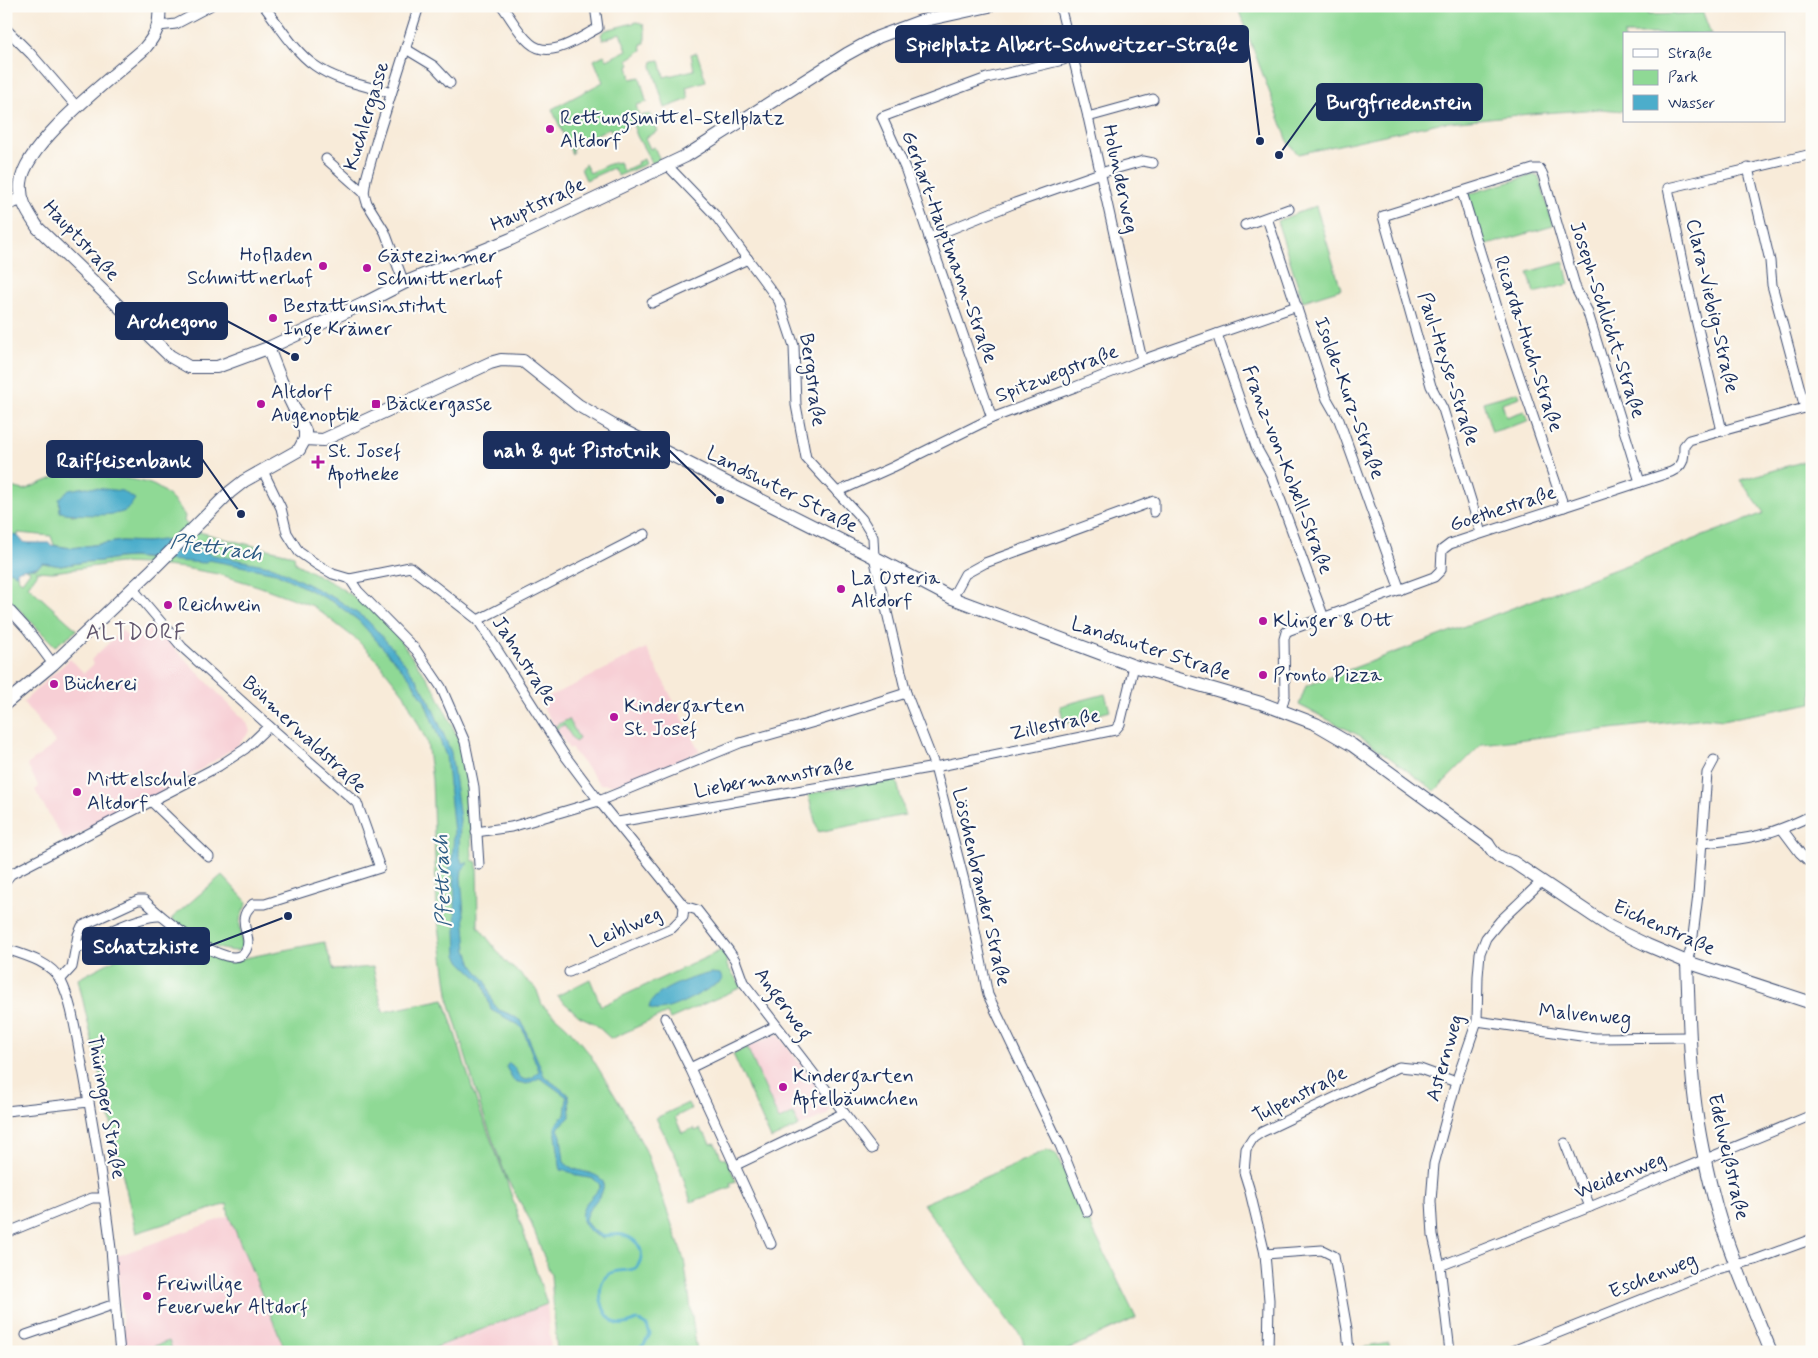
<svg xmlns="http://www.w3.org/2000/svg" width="1818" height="1358" viewBox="0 0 1818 1358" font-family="Mynerve,sans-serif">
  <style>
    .built { fill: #f7cfd5 }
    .green { fill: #8fd995; stroke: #55847a; fill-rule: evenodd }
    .water { fill: #4cadcb; stroke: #346e94 }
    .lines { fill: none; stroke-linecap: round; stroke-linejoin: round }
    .stream { stroke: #4cadcb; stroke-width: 3 }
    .street-casing { stroke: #3c4b70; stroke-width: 11 }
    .secondary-casing { stroke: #3c4b70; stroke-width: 14 }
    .street { stroke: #fff; stroke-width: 9 }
    .secondary { stroke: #fff; stroke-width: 12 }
    .poi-dot { fill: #b5179e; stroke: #fdfcf7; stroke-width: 2 }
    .labels { text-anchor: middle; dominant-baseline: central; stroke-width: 4.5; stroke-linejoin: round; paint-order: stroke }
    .street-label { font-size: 20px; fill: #1b2f5e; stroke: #fdfcf7 }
    .poi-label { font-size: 20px; fill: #1b2f5e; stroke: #fdfcf7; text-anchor: start }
    .water-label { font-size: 21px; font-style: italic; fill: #2c5b84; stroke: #fdfcf7 }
    .quarter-label { font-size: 22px; letter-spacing: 1px; fill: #62576e; stroke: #fdfcf7 }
    .leader { fill: none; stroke: #1b2f5e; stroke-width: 2 }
    .callout-dot { fill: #1b2f5e; stroke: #fdfcf7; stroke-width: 2 }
    .callout { fill: #1b2f5e; stroke: #1b2f5e; stroke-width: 2 }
    .callout-label { font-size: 21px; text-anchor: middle; font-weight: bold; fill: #fff }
  </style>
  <rect width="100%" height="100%" fill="#fdfcf7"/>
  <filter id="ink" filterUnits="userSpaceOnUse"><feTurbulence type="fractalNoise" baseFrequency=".02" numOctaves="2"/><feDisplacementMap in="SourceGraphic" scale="10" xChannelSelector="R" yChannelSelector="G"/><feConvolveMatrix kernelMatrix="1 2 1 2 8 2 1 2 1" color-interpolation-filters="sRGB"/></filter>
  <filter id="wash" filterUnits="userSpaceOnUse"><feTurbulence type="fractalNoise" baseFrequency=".0096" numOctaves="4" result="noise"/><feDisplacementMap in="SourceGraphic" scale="20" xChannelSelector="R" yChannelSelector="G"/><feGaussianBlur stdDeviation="1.12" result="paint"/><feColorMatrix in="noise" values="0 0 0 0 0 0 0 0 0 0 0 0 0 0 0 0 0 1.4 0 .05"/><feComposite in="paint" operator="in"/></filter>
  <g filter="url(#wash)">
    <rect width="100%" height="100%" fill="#f8ebd9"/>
    <g class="built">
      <path d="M 151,624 L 247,723 L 250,731 L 239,744 L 214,761 L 175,785 L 64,841 L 35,790 L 39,787 L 27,765 L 56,743 L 23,702 L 70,659 L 84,673 L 94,664 L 91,660 L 122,630 L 133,642 Z"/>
      <path d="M 646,648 L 700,752 L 614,785 L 600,784 L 571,748 L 569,749 L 539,701 L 576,684 Z"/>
      <path d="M 777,1034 L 831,1104 L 828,1114 L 771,1139 L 733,1054 Z"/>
      <path d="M 229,1216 L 286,1352 L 125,1352 L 117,1256 Z"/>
      <path d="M 547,1304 L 551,1352 L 424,1352 Z"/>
    </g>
    <g class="green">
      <path d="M 1237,6 L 1646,6 L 1648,15 L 1703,13 L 1711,34 L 1624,34 L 1624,111 L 1600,109 L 1529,114 L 1439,123 L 1298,154 L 1289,144 Z"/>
      <path d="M 637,22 L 643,24 L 645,29 L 645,43 L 641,44 L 642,50 L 628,59 L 630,65 L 628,66 L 631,79 L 640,77 L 646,101 L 648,102 L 636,105 L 639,116 L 650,114 L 658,131 L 645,138 L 650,149 L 654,147 L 660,160 L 652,163 L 637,136 L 632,122 L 626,124 L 627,128 L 612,133 L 610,128 C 596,133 586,142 572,148 L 573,152 L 572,154 L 552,109 L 603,82 L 594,60 L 604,55 L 607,60 L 627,50 L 620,33 L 603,40 L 601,34 L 606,30 Z"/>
      <path d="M 697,53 L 706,81 L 686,87 L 689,99 L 665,108 L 652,66 L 653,61 L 660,60 L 664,77 L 694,70 L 691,54 Z"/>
      <path d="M 644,159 L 646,164 L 618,176 L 613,168 L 586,180 L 581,169 L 585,164 L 590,173 L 609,164 L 619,162 L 623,171 L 638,164 L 637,162 Z"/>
      <path d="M 1533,175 L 1539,177 L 1553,226 L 1484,246 L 1468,198 L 1469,194 Z"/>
      <path d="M 1316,206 L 1341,289 L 1303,301 L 1277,221 Z"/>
      <path d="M 1564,262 L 1569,284 L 1534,293 L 1528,272 Z"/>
      <path d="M 1518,392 L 1520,397 L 1502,403 L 1506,417 L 1524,411 L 1528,421 L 1492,432 L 1483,402 Z"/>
      <path d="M 1812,459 L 1812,564 L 1809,566 L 1812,570 L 1812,703 L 1723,720 L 1705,718 L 1482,744 L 1435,791 L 1360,736 L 1299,705 L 1306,686 L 1764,513 L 1740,480 Z"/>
      <path d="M 63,474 C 85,476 136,476 155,486 C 167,492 178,505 185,516 L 184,521 L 192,530 L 229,540 L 294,555 L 295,563 L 336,585 L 371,608 L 399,639 L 434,688 L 458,738 L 463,761 L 469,793 L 472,860 L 477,862 L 478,926 L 506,962 L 536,988 L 542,1005 L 567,1027 L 589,1053 L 628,1117 L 646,1151 L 684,1259 L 697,1352 L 557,1352 L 551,1275 L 530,1220 L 507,1179 L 481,1108 L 449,1001 L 437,911 L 432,780 L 427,742 L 404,694 L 377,660 L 357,640 L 313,606 L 258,586 L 218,574 L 184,568 L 145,564 L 119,563 L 53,572 L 36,571 L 38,573 L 28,586 L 77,630 L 55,646 L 6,596 L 6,570 L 17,574 L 18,579 L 22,582 L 30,571 L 25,569 L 36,568 L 43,563 L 61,566 L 84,562 L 102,561 L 117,558 L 132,557 L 147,559 L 212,555 L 190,545 L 148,542 L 122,541 L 71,548 L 54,545 L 51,536 L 18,533 L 18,536 L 6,532 L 6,486 L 24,490 ZM 86,487 L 90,514 L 71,515 Z"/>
      <path d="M 1105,694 L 1110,711 L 1064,724 L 1060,706 Z"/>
      <path d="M 569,719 L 579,739 L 575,742 L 564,725 L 556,729 L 555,726 Z"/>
      <path d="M 896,778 L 905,815 L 818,832 L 808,794 Z"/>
      <path d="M 222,875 L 247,902 L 247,904 C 235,924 242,926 242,946 L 238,951 C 211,951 191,934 171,919 Z"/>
      <path d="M 168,931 L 225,962 L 324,942 L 334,970 L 373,967 L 383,1012 L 444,999 L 478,1106 L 506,1179 L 547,1304 L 424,1352 L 286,1352 L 229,1216 L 227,1204 L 136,1233 L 78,979 Z"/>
      <path d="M 722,950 L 726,955 L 727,966 L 742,987 L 670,1019 L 667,1013 L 613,1038 L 610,1038 L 594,1023 L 579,1016 L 557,996 L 590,979 L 601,1006 Z"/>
      <path d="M 747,1047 L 779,1120 L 793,1114 L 799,1126 L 771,1139 L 733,1054 Z"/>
      <path d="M 688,1103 L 691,1109 L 675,1117 L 682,1133 L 694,1128 L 695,1131 L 700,1129 L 702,1133 L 705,1134 L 710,1144 L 715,1143 L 721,1157 L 726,1159 L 736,1181 L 730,1183 L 731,1187 L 691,1202 L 677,1159 L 656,1118 Z"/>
      <path d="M 1047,1150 L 1056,1154 L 1136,1318 L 1062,1352 L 1029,1352 L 1026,1351 L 1022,1338 L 923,1204 Z"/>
      <path d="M 169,1341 L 173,1352 L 138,1352 Z"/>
      <path d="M 1389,1343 L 1390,1352 L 1355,1352 L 1354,1349 Z"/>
    </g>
    <g class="water">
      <path d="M 86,487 L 122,491 L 135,499 C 132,503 129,509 125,511 C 114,517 73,515 60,512 L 59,499 L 69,490 Z"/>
      <path d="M 6,532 L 18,536 L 23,542 L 28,543 L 50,543 L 50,545 L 71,548 L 122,541 L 147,542 L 162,540 L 190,545 L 213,555 L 274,567 L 338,600 L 367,620 L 396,652 L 417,680 L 430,702 L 451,752 L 460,819 L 459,854 L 462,863 L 468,863 L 462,870 L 461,878 L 467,950 L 472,964 L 486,982 L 493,1003 L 499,1010 L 512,1015 L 522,1022 L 544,1076 L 569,1095 L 570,1117 L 559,1127 L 558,1129 L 561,1136 L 564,1162 C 574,1174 593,1169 603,1181 C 607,1196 587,1205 585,1220 C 589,1227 595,1233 603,1235 L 604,1239 C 586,1232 573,1219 588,1201 C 593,1195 598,1192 600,1185 L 594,1179 L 578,1176 L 570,1172 L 561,1170 L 560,1166 L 555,1127 L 559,1120 L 565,1115 L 567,1097 L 542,1079 L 539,1078 L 527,1084 L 514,1081 L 506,1067 L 509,1063 C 517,1067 516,1077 525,1080 L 533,1077 L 539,1071 L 523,1030 L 519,1025 L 491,1010 L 483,983 L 461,962 L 457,955 L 454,878 L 449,868 L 452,862 L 454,833 L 446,756 L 424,700 L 409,677 L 359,621 L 335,603 L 276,573 L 209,560 L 204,563 L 132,557 L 117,558 L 102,561 L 84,562 L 61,566 L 43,563 C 33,571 27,566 17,571 L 17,574 L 6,570 Z"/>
      <path d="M 711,973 L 720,974 L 722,979 L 720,982 C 706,990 662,1018 649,1008 C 651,990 694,977 711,973 Z"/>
    </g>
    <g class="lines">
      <path class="stream" d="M 599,1235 C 607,1237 616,1233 623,1235 C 640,1240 647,1254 636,1268 C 628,1272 617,1269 609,1274 C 593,1285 601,1317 618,1324 C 624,1326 631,1322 637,1320 L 647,1326 L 650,1334 L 644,1345 L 631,1352"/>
    </g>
  </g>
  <g filter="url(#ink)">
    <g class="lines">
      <defs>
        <g id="street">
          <path d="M 264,6 C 279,25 295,52 314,65 C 336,81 366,86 391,93"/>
          <path d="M 502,6 C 511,18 519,34 530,43 C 550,61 580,37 598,28 L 595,6"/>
          <path d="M 1060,6 L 1088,117 L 1142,360"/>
          <path d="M 159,26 L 176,24 L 210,6"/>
          <path d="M 6,29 L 31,54 L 77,107"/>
          <path d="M 406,49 L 434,66 L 450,83"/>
          <path d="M 1088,117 L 1153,99"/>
          <path d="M 326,159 L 364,193 L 367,203 L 385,232 L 404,283"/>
          <path d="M 667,165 L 715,215 L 779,301 L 794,346 L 796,405 L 806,458 L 862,519 L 873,537 L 874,557 L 906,693 L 935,767 L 968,896 L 988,995 L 1060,1145 L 1087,1212"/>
          <path d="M 1748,168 L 1770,261 L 1772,285 L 1805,408"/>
          <path d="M 1462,192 L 1506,337 L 1564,507"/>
          <path d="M 364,193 L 366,179 L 377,139 L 419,6"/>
          <path d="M 1267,218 L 1327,399 L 1339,420 L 1400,590"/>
          <path d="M 1245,225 L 1289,209"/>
          <path d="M 929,238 L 1015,203 L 1100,173 L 1143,161 L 1153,163"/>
          <path d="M 652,303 L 748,259"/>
          <path d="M 1217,334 L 1256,447 L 1271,474 L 1324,618"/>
          <path d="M 992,418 L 905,168 L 882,117 L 987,78 L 1063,60 L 1082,51 L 1148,36"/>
          <path d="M 1722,431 L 1687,281 L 1668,188 L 1812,154"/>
          <path d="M 263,471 L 281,508 L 287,533 L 299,552 L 316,564 L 333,574 L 350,579 L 410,567 L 478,620 L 563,753 L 599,801 L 684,906"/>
          <path d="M 837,492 L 893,467 L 992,418 L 1075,387 L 1142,360 L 1297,306"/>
          <path d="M 1481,533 L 1443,409 L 1431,386 L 1383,216 L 1533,169 L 1540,169 L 1543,175 L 1576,289 L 1587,310 L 1640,482"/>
          <path d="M 350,579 L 358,591 L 416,650 L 441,687 L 465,742 L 474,787 L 479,865"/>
          <path d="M 952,598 L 965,574 L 985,563 L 1154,501 L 1154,512"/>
          <path d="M 6,606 L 27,629 L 53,664"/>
          <path d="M 478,620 L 645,534"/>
          <path d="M 1281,710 L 1285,695 L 1284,639 L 1286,632 L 1290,630 L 1434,577 L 1441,570 L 1442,550 L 1450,544 L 1671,472 C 1684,466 1684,459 1684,446 L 1689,440 L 1812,406"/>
          <path d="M 152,802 L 209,857"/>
          <path d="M 618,822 L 935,767 L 1115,730 L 1120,724 L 1134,666"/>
          <path d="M 1782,829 L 1800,853 L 1812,864"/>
          <path d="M 476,832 L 511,827 L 599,801 L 740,743 L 818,721 L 906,693"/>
          <path d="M 1702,843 C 1745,840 1773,835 1812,815"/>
          <path d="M 6,880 L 11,874 L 219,766 L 245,749 L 269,726"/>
          <path d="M 684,906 L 697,910 L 729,951 L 735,960 L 743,982 L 872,1149"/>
          <path d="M 6,949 C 25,955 51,962 61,981 C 73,1004 77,1043 83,1069 C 94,1129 104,1189 111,1249 C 114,1283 116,1318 120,1352"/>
          <path d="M 76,950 C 92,938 141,915 160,916"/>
          <path d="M 1687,962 L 1692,944 L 1698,895 L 1707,773 L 1714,760"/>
          <path d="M 569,972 L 672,928 L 683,917 L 684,906"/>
          <path d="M 60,980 L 72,967 L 78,935 L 82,926 L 138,900 L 144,900 C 156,913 232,978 246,950 C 254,934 233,921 253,904 L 265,904 L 380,868 L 357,803 L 269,726 L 182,647 L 133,589"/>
          <path d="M 665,1018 L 690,1068 L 771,1244"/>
          <path d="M 1477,1021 L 1595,1038 L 1689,1037"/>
          <path d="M 690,1068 L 776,1026"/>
          <path d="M 6,1111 L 89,1102"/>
          <path d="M 1565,1143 L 1590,1207"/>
          <path d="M 734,1166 L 844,1113"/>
          <path d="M 6,1233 L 92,1198 L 104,1198"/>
          <path d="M 1265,1254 L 1322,1250 L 1334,1256 L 1347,1329 L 1349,1352"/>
          <path d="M 1440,1266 L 1590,1207 L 1812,1115"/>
          <path d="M 26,1335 L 115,1304"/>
          <path d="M 1268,1352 L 1269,1300 L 1265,1254 L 1249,1188 L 1244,1172 L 1246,1149 L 1253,1138 L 1262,1132 L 1399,1067 L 1420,1069 L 1456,1082"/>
          <path d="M 1450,1352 L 1440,1266 L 1433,1236 L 1431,1201 L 1434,1164 L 1456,1082 L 1477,1021 L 1478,976 L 1480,953 L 1486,938 L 1500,921 L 1541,882"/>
          <path d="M 1510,1352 L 1718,1269 L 1755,1260 L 1812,1239"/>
        </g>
        <g id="secondary">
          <path d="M 159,6 C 161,24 156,35 144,49 C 114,76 24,143 21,183 C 19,201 29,214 38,228 L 170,356 L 189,367 L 217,367 L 268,348 L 363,304 L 404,283 L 511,239 L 686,156 L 847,54 L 878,37 L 921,21 L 989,6"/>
          <path d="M 6,204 L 22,199"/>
          <path d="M 305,439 L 323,440 L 490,363 L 501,360 L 523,361 L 578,405 L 614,426 L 874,557 L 952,598 L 1134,666 L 1261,703 L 1316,724 L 1352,745 L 1488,844 C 1494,855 1501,859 1513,862 L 1610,927 L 1647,945 L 1687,962 L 1812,1003"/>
          <path d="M 6,703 L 53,664 L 153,569 L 230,492 L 244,481 L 299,450 L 305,439 L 305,431 L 281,381 L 268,348"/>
          <path d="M 1687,962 C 1689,1009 1689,1056 1695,1102 C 1699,1137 1707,1172 1716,1206 C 1730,1256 1752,1304 1771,1352"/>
        </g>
      </defs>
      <use href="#street" class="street-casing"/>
      <use href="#secondary" class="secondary-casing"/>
      <use href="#street" class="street"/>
      <use href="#secondary" class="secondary"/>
    </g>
  </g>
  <g class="poi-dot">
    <circle cx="550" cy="129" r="5"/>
    <circle cx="323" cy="266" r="5"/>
    <circle cx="367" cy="268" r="5"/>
    <circle cx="273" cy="318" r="5"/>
    <circle cx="261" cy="404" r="5"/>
    <rect x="371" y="399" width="10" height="10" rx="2.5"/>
    <path d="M315.5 454.5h5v5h5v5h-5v5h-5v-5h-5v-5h5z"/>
    <circle cx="841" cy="589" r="5"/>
    <circle cx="168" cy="605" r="5"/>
    <circle cx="1263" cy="621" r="5"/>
    <circle cx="1263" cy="675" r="5"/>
    <circle cx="54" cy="684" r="5"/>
    <circle cx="614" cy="717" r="5"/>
    <circle cx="77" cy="792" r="5"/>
    <circle cx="783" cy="1087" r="5"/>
    <circle cx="147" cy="1296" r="5"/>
  </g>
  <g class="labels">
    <g class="street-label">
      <text transform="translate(367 116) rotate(-73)">Kuchlergasse</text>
      <text transform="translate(1120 179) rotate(78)">Holunderweg</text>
      <text transform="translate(538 205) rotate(-25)">Hauptstraße</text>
      <text transform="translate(81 241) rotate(47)">Hauptstraße</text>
      <text transform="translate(949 247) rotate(70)">Gerhart-Hauptmann-Straße</text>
      <text transform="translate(1712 306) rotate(77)">Clara-Viebig-Straße</text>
      <text transform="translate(1607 320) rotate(72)">Joseph-Schlicht-Straße</text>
      <text transform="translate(1528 344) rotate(72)">Ricarda-Huch-Straße</text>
      <text transform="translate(1448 369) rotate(72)">Paul-Heyse-Straße</text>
      <text transform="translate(1057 374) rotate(-21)">Spitzwegstraße</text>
      <text transform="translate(812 380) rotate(82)">Bergstraße</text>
      <text transform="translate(1349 398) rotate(70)">Isolde-Kurz-Straße</text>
      <text transform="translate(1287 470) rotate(69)">Franz-von-Kobell-Straße</text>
      <text transform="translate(782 490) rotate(27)">Landshuter Straße</text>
      <text transform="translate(1503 509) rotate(-18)">Goethestraße</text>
      <text transform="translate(1151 649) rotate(18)">Landshuter Straße</text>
      <text transform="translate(524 661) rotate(57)">Jahnstraße</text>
      <text transform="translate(1055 725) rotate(-12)">Zillestraße</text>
      <text transform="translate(304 735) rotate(43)">Böhmerwaldstraße</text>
      <text transform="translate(774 778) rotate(-10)">Liebermannstraße</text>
      <text transform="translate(981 887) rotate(77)">Löschenbrander Straße</text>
      <text transform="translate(626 928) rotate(-24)">Leiblweg</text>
      <text transform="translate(1664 928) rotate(24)">Eichenstraße</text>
      <text transform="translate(783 1004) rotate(54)">Angerweg</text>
      <text transform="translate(1585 1015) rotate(5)">Malvenweg</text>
      <text transform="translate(1445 1058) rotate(-74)">Asternweg</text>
      <text transform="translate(1300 1095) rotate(-27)">Tulpenstraße</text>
      <text transform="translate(106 1107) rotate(80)">Thüringer Straße</text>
      <text transform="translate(1728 1157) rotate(77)">Edelweißstraße</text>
      <text transform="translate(1620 1176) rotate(-22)">Weidenweg</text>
      <text transform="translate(1653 1276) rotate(-22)">Eschenweg</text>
    </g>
    <g class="poi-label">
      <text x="560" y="118">Rettungsmittel-Stellplatz<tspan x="560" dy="23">Altdorf</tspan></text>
      <text x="313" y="255" text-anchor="end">Hofladen<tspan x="313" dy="23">Schmittnerhof</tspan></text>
      <text x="377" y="256">Gästezimmer<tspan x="377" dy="23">Schmittnerhof</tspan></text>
      <text x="283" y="306">Bestattunsinstitut<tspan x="283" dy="23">Inge Krämer</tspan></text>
      <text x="271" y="392">Altdorf<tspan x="271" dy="23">Augenoptik</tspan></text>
      <text x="386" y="404">Bäckergasse</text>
      <text x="328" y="451">St. Josef<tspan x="328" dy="23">Apotheke</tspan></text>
      <text x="851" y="578">La Osteria<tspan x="851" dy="23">Altdorf</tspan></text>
      <text x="178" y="605">Reichwein</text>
      <text x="1273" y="621">Klinger &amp; Ott</text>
      <text x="1273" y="675">Pronto Pizza</text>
      <text x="64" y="684">Bücherei</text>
      <text x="624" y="706">Kindergarten<tspan x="624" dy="23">St. Josef</tspan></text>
      <text x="87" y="780">Mittelschule<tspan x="87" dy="23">Altdorf</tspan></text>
      <text x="793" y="1076">Kindergarten<tspan x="793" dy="23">Apfelbäumchen</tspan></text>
      <text x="157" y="1284">Freiwillige<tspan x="157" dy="23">Feuerwehr Altdorf</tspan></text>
    </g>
    <g class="water-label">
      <text transform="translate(216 548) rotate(8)">Pfettrach</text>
      <text transform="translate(443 881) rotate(-92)">Pfettrach</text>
    </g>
    <g class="quarter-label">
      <text x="136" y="633">ALTDORF</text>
    </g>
  </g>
  <path class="leader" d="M1260 141L1248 44M1279 155L1317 102M295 357L227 321M720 500L669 450M241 514L202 459M288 916L209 946"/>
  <g class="callout-dot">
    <circle cx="1260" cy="141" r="5"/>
    <circle cx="1279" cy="155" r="5"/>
    <circle cx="295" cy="357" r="5"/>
    <circle cx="720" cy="500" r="5"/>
    <circle cx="241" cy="514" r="5"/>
    <circle cx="288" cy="916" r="5"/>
  </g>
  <g class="callout">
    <rect x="896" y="26" width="352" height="36" rx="5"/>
    <rect x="1317" y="84" width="165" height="36" rx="5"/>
    <rect x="116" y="303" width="111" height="36" rx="5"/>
    <rect x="484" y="432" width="185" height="36" rx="5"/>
    <rect x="47" y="441" width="155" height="36" rx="5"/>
    <rect x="83" y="928" width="126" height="36" rx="5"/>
  </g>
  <g class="callout-label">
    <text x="1072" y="51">Spielplatz Albert-Schweitzer-Straße</text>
    <text x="1399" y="109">Burgfriedenstein</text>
    <text x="172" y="328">Archegono</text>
    <text x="577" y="457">nah &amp; gut Pistotnik</text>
    <text x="124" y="467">Raiffeisenbank</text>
    <text x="146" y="953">Schatzkiste</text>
  </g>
  <rect width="1818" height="1358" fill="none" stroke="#fdfcf7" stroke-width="25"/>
  <rect x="1623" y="32" width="162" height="90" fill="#fdfcf7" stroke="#a3aaba"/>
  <rect x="1633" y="49" width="25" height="8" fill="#ffffff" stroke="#a3aaba"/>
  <text x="1668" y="58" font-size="15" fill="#1b2f5e">Straße</text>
  <rect x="1633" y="70" width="25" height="15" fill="#8fd995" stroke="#a3aaba"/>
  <text x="1668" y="82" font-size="15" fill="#1b2f5e">Park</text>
  <rect x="1633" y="95" width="25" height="15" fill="#4cadcb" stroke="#a3aaba"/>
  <text x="1668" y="108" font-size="15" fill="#1b2f5e">Wasser</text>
</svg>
